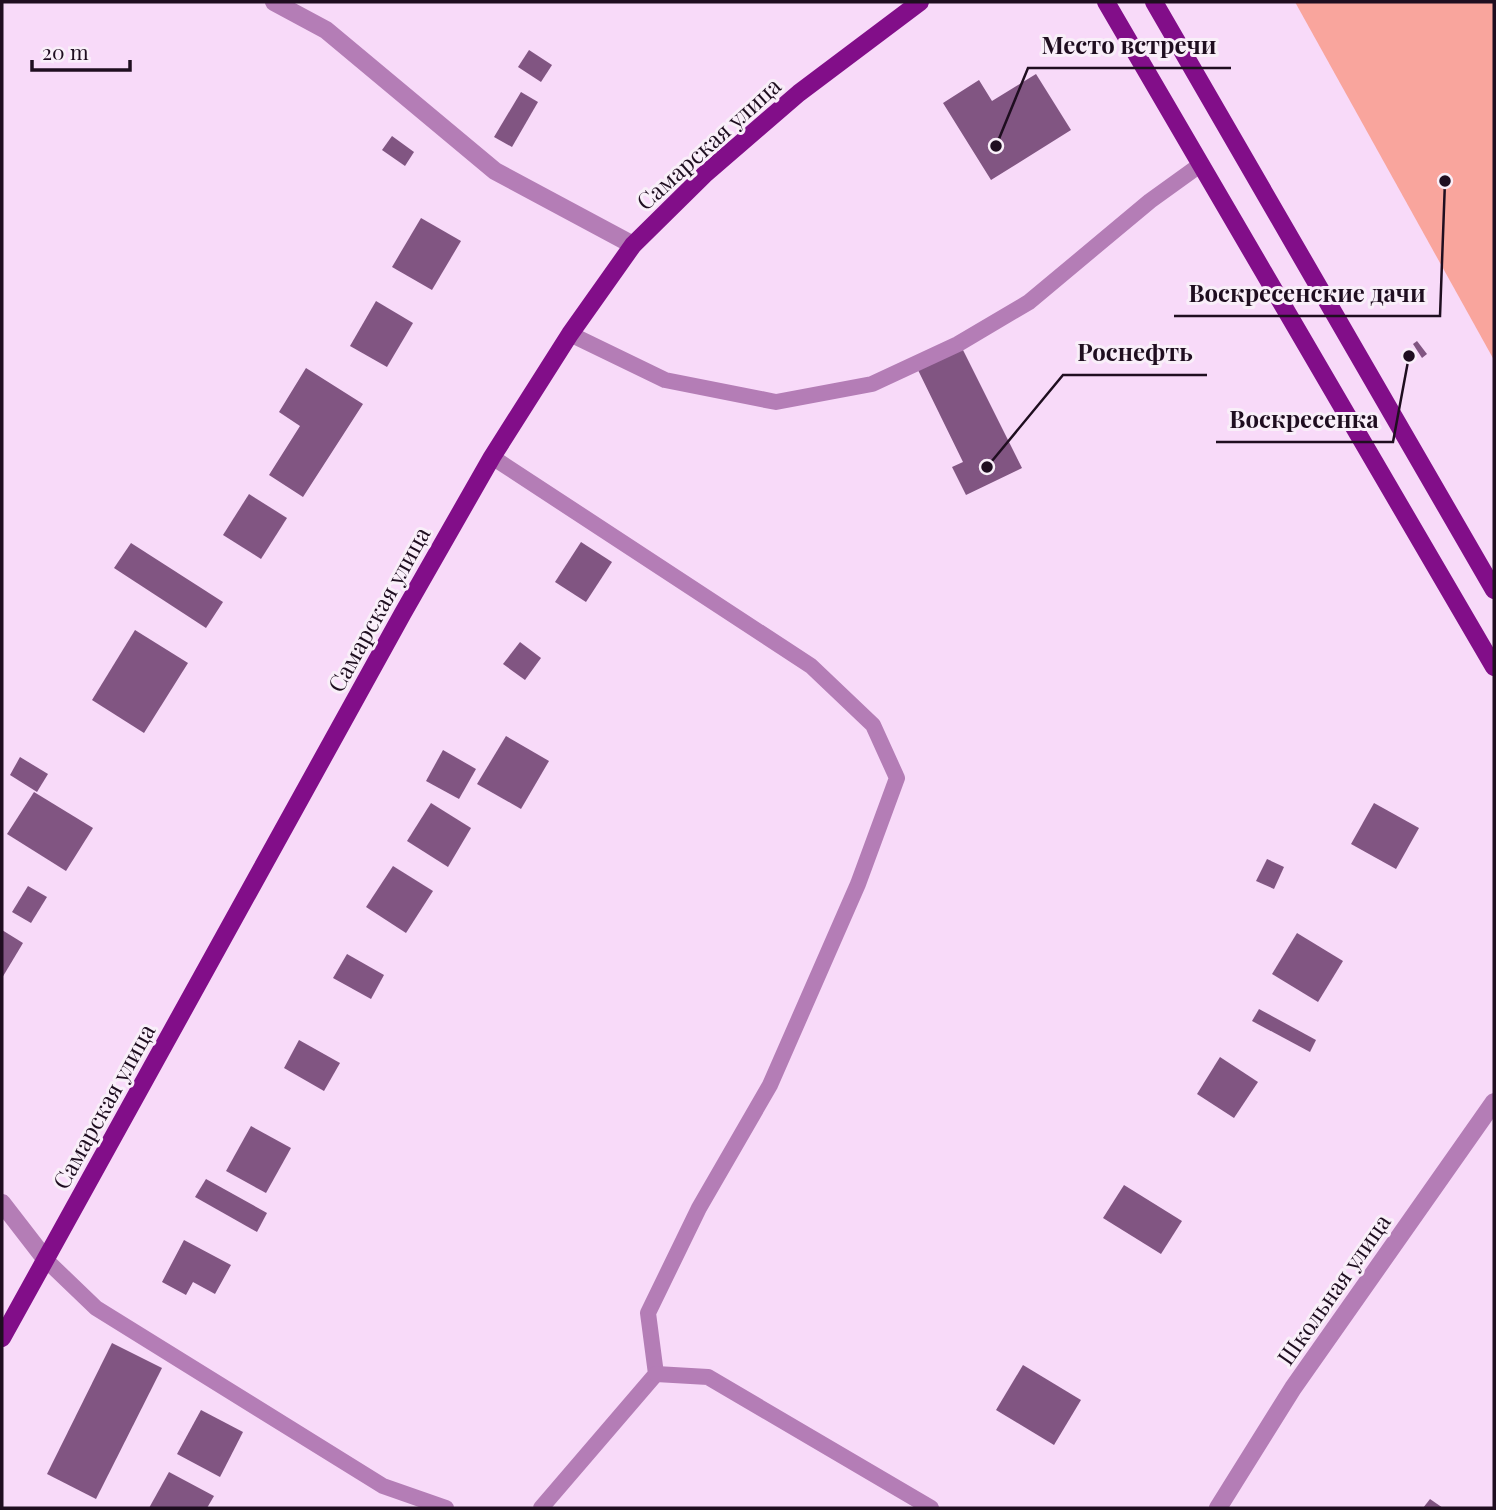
<svg xmlns="http://www.w3.org/2000/svg" width="1496" height="1510" viewBox="0 0 1496 1510" font-family="'Playfair Display',serif">
  <style>
    .green { fill: #f9a59d }
    .building { fill: #815582 }
    .lines { fill: none; stroke-linecap: round; stroke-linejoin: round }
    .service { stroke: #b47db6; stroke-width: 16 }
    .minor { stroke: #b47db6; stroke-width: 18 }
    .primary { stroke: #820e89; stroke-width: 18 }
    .labels { text-anchor: middle; dominant-baseline: central; stroke-width: 6; stroke-linejoin: round; paint-order: stroke }
    .street-label { font-size: 23px; fill: #1f0e20; stroke: #f9eff9 }
    .leader { fill: none; stroke: #1f0e20; stroke-width: 2.5 }
    .callout-dot { fill: #1f0e20; stroke: #f9eff9; stroke-width: 2.5 }
    .callout-label { font-size: 24px; text-anchor: middle; font-weight: bold; fill: #1f0e20; stroke: #f9eff9; stroke-width: 6; stroke-linejoin: round; paint-order: stroke }
  </style>
  <rect width="100%" height="100%" fill="#f8daf9"/>
  <path class="green" d="M 1295,2 L 1494,2 L 1494,360 Z"/>
  <g class="building">
    <path d="M 529,50 L 552,65 L 541,82 L 518,67 Z"/>
    <path d="M 1036,74 L 1071,130 L 991,180 L 943,103 L 979,80 L 992,101 Z"/>
    <path d="M 521,92 L 538,102 L 512,147 L 494,137 Z"/>
    <path d="M 392,136 L 414,152 L 405,166 L 382,150 Z"/>
    <path d="M 421,218 L 461,241 L 432,290 L 392,267 Z"/>
    <path d="M 376,301 L 413,323 L 387,367 L 350,346 Z"/>
    <path d="M 1417,341 L 1427,354 L 1422,358 L 1413,344 Z"/>
    <path d="M 961,346 L 1022,468 L 966,495 L 952,467 L 963,462 L 917,368 Z"/>
    <path d="M 306,368 L 363,404 L 303,497 L 269,475 L 300,426 L 279,412 Z"/>
    <path d="M 249,494 L 287,518 L 261,559 L 223,535 Z"/>
    <path d="M 581,542 L 612,562 L 586,602 L 555,582 Z"/>
    <path d="M 131,543 L 223,602 L 206,628 L 114,568 Z"/>
    <path d="M 135,630 L 188,663 L 144,733 L 92,700 Z"/>
    <path d="M 520,642 L 541,658 L 525,680 L 503,664 Z"/>
    <path d="M 506,736 L 549,761 L 521,809 L 477,784 Z"/>
    <path d="M 443,750 L 476,769 L 459,799 L 426,781 Z"/>
    <path d="M 20,757 L 48,774 L 37,792 L 10,775 Z"/>
    <path d="M 34,792 L 93,828 L 66,871 L 7,834 Z"/>
    <path d="M 431,803 L 471,828 L 448,867 L 407,841 Z"/>
    <path d="M 1374,803 L 1419,828 L 1396,869 L 1351,844 Z"/>
    <path d="M 1267,859 L 1284,867 L 1274,889 L 1256,881 Z"/>
    <path d="M 393,866 L 433,891 L 406,933 L 366,907 Z"/>
    <path d="M 28,886 L 47,897 L 31,923 L 12,912 Z"/>
    <path d="M 2,930 L 23,943 L 2,978 Z"/>
    <path d="M 1297,933 L 1343,961 L 1318,1002 L 1272,974 Z"/>
    <path d="M 347,954 L 384,975 L 371,999 L 333,978 Z"/>
    <path d="M 1259,1009 L 1316,1040 L 1310,1052 L 1252,1021 Z"/>
    <path d="M 299,1040 L 340,1063 L 324,1091 L 284,1068 Z"/>
    <path d="M 1220,1057 L 1258,1082 L 1234,1118 L 1197,1094 Z"/>
    <path d="M 251,1126 L 291,1148 L 266,1193 L 226,1171 Z"/>
    <path d="M 206,1179 L 267,1213 L 257,1232 L 195,1197 Z"/>
    <path d="M 1124,1185 L 1182,1221 L 1161,1254 L 1103,1218 Z"/>
    <path d="M 184,1240 L 231,1265 L 215,1294 L 193,1282 L 186,1295 L 162,1282 Z"/>
    <path d="M 112,1343 L 162,1368 L 96,1499 L 47,1474 Z"/>
    <path d="M 1023,1365 L 1081,1400 L 1054,1445 L 996,1410 Z"/>
    <path d="M 201,1410 L 243,1432 L 220,1477 L 177,1454 Z"/>
    <path d="M 169,1472 L 214,1496 L 207,1508 L 149,1508 Z"/>
    <path d="M 1430,1499 L 1443,1508 L 1423,1508 Z"/>
  </g>
  <g class="lines">
    <g class="service">
      <path d="M 570,334 L 665,380 L 776,402 L 872,384 L 958,344 L 1029,302 L 1150,201 L 1200,165"/>
      <path d="M 492,457 L 811,666 L 873,725 L 897,778 L 858,884 L 770,1085 L 699,1208 L 648,1313 L 656,1374 L 541,1508"/>
      <path d="M 46,1260 L 96,1308 L 383,1486 L 446,1508"/>
      <path d="M 656,1374 L 708,1377 L 931,1508"/>
    </g>
    <g class="minor">
      <path d="M 274,2 L 326,30 L 495,171 L 633,245"/>
      <path d="M 2,1203 L 46,1260"/>
      <path d="M 1218,1508 L 1293,1388 L 1494,1102"/>
    </g>
    <g class="primary">
      <path d="M 1106,2 L 1494,667"/>
      <path d="M 1154,2 L 1494,590"/>
      <path d="M 2,1338 L 403,613 L 492,457 L 570,334 L 633,245 L 704,175 L 799,93 L 920,2"/>
    </g>
  </g>
  <g class="labels">
    <g class="street-label">
      <text transform="translate(708 143) rotate(-42)">Самарская улица</text>
      <text transform="translate(378 609) rotate(-61)">Самарская улица</text>
      <text transform="translate(103 1106) rotate(-61)">Самарская улица</text>
      <text transform="translate(1333 1289) rotate(-55)">Школьная улица</text>
    </g>
  </g>
  <path class="leader" d="M996 146L1028 68H1231M1445 181L1440 316H1174M987 467L1063 375H1207M1409 356L1393 442H1216"/>
  <g class="callout-dot">
    <circle cx="996" cy="146" r="7"/>
    <circle cx="1445" cy="181" r="7"/>
    <circle cx="987" cy="467" r="7"/>
    <circle cx="1409" cy="356" r="7"/>
  </g>
  <g class="callout-label">
    <text x="1129" y="54">Место встречи</text>
    <text x="1307" y="302">Воскресенские дачи</text>
    <text x="1135" y="361">Роснефть</text>
    <text x="1304" y="428">Воскресенка</text>
  </g>
  <rect width="1496" height="1510" fill="none" stroke="#1f0e20" stroke-width="7"/>
  <path d="M32 60v10h98v-10" fill="none" stroke="#1f0e20" stroke-width="3.5"/>
  <text x="42" y="60" font-size="21" fill="#1f0e20" stroke="#f9eff9" stroke-width="5" paint-order="stroke">20 m</text>
</svg>
